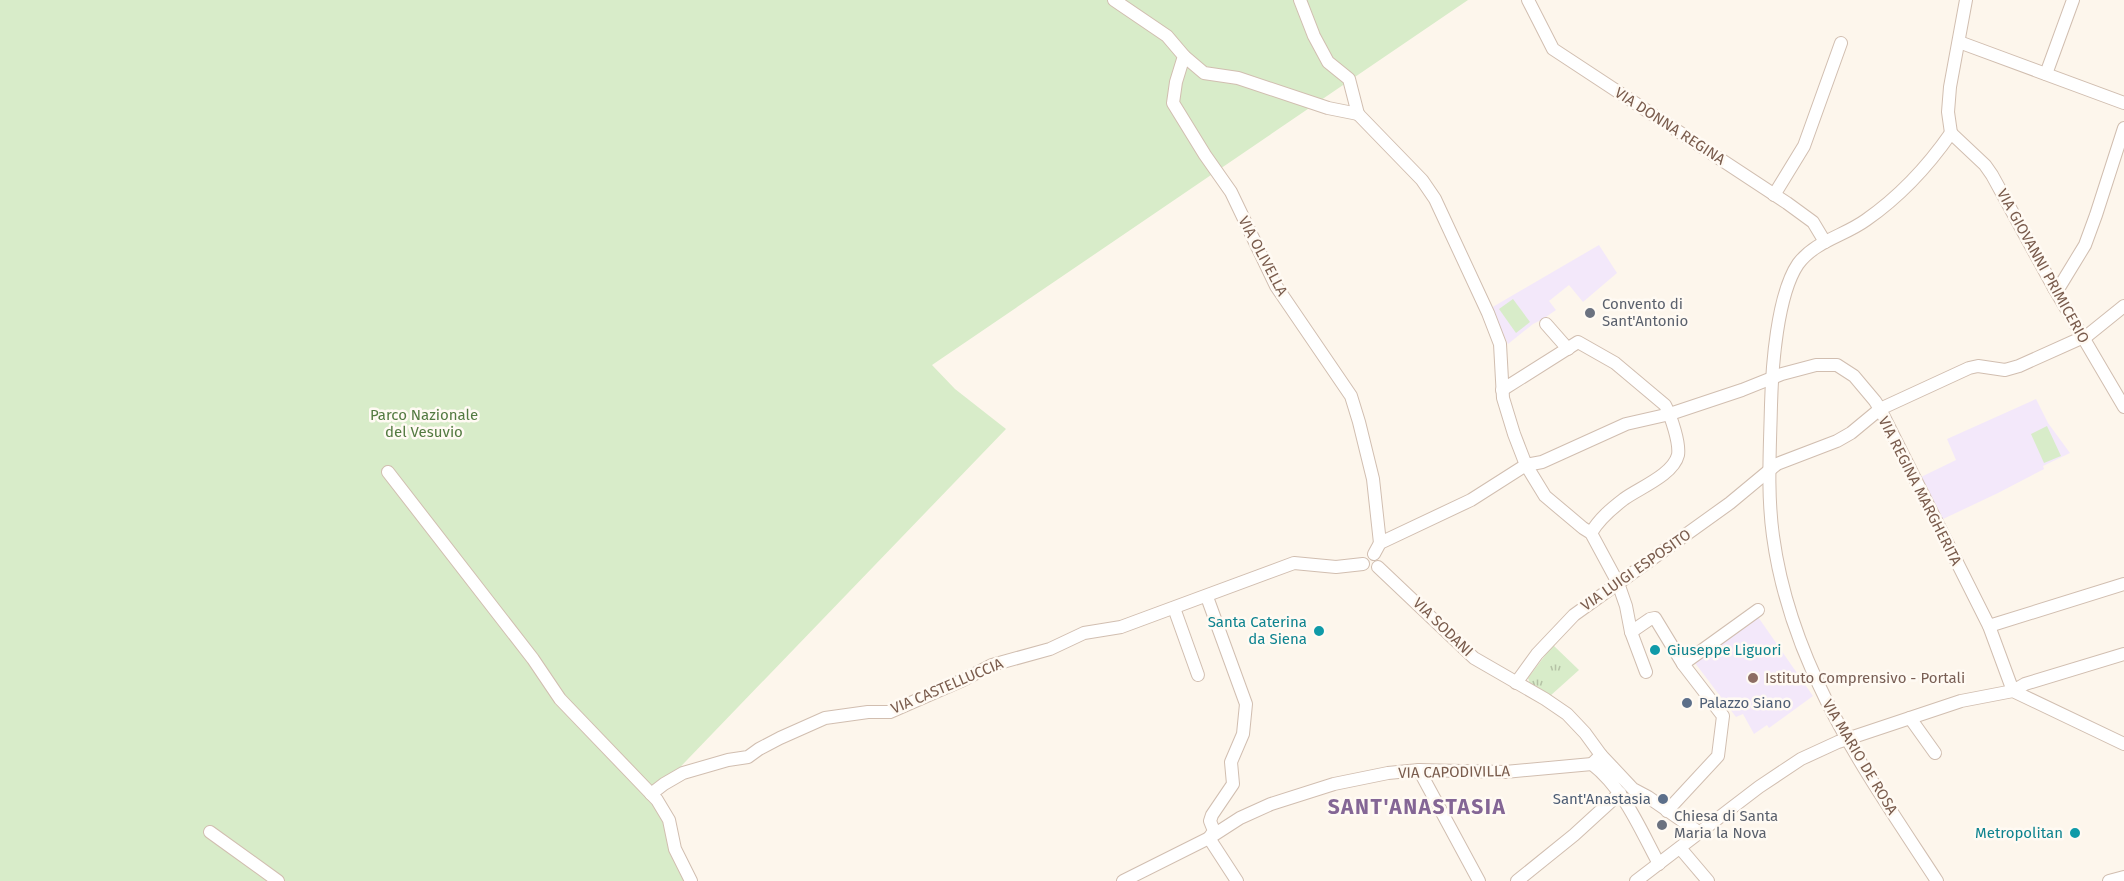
<svg xmlns="http://www.w3.org/2000/svg" width="2124" height="881" viewBox="0 0 2124 881" font-family="'Fira Sans',sans-serif">
  <style>
    .education { fill: #f3e8fa }
    .grass { fill: url(#grass-tufts) }
    .green { fill: #d8ecc9 }
    .lines { fill: none; stroke-linecap: round; stroke-linejoin: round }
    .minor-casing { stroke: #d1beb0; stroke-width: 14 }
    .minor { stroke: #fff; stroke-width: 12 }
    .worship-dot { fill: #6b7280; stroke: #fffaf3; stroke-width: 2 }
    .culture-dot { fill: #0f9aa8; stroke: #fffaf3; stroke-width: 2 }
    .education-dot { fill: #8d6e63; stroke: #fffaf3; stroke-width: 2 }
    .service-dot { fill: #5c6f8a; stroke: #fffaf3; stroke-width: 2 }
    .labels { text-anchor: middle; dominant-baseline: central; stroke-width: 5; stroke-linejoin: round; paint-order: stroke }
    .street-label { font-size: 15px; fill: #7a5c4d; stroke: #fffaf3 }
    .worship-label { font-size: 15px; fill: #5b616d; stroke: #fffaf3; text-anchor: start }
    .park-label { font-size: 15px; fill: #537a41; stroke: #fffaf3 }
    .culture-label { font-size: 15px; fill: #0d838f; stroke: #fffaf3; text-anchor: end }
    .education-label { font-size: 15px; fill: #785e54; stroke: #fffaf3; text-anchor: start }
    .service-label { font-size: 15px; fill: #4e5e75; stroke: #fffaf3; text-anchor: start }
    .district-label { font-size: 21px; font-weight: bold; letter-spacing: 1.5px; fill: #846695; stroke: #fffaf3 }
  </style>
  <defs>
    <pattern id="grass-tufts" width="24" height="20" patternUnits="userSpaceOnUse" patternTransform="scale(1.5)"><rect width="24" height="20" fill="#d8ecc9"/><path d="M3 7l-1-3M5 7V3M7 7l1-3M15 17l-1-3M17 17v-4M19 17l1-3" fill="none" stroke="#b4c2a5"/></pattern>
  </defs>
  <rect width="100%" height="100%" fill="#fdf6ec"/>
  <g class="education">
    <path d="M 1599,245 L 1617,273 L 1583,302 L 1569,285 L 1549,301 L 1556,310 L 1543,319 L 1533,324 L 1508,344 L 1491,308 Z"/>
    <path d="M 2036,399 L 2048,423 L 2070,453 L 2043,466 L 2044,469 L 1998,493 L 1941,520 L 1919,478 L 1956,460 L 1947,439 Z"/>
    <path d="M 1756,614 L 1813,696 L 1769,728 L 1767,725 L 1754,734 L 1743,714 L 1736,717 L 1692,659 Z"/>
  </g>
  <path class="grass" d="M 1553,645 L 1579,670 L 1550,696 L 1530,684 L 1528,678 Z"/>
  <g class="green">
    <path d="M 0,0 L 1468,0 L 932,365 L 955,389 L 1006,429 L 661,787 L 659,795 L 687,881 L 0,881 Z"/>
    <path d="M 1513,299 L 1530,322 L 1516,333 L 1499,309 Z"/>
    <path d="M 2047,426 L 2061,456 L 2044,463 L 2031,434 Z"/>
  </g>
  <g class="lines">
    <defs>
      <g id="minor">
        <path d="M 1114,0 L 1167,36 L 1184,56 L 1176,82 L 1173,103 L 1205,155 L 1231,192 L 1276,286 L 1351,396 L 1359,422 L 1373,479 L 1380,543"/>
        <path d="M 1300,0 L 1314,36 L 1328,62 L 1349,79 L 1358,114"/>
        <path d="M 1528,0 L 1553,49 L 1787,203 L 1813,222 L 1825,242"/>
        <path d="M 1959,42 L 2124,103"/>
        <path d="M 1184,56 L 1204,73 L 1238,78 L 1328,108 L 1358,114"/>
        <path d="M 2046,74 L 2073,0"/>
        <path d="M 1358,114 L 1422,180 L 1435,199 L 1488,313 L 1500,344 L 1503,398 L 1514,434 L 1526,465 L 1545,496 L 1583,528 L 1591,533 L 1618,583 L 1626,606 L 1631,632 L 1646,672"/>
        <path d="M 1951,133 L 1985,165 L 1992,175 L 2054,288 L 2124,407"/>
        <path d="M 1951,133 L 1948,112 L 1950,87 L 1966,0"/>
        <path d="M 1774,195 L 1804,146 L 1841,43"/>
        <path d="M 2054,288 L 2060,286 L 2085,245 L 2096,215 L 2124,128"/>
        <path d="M 1546,324 L 1568,349"/>
        <path d="M 1502,390 L 1578,342 L 1615,363 L 1665,405 C 1671,416 1680,443 1678,455 C 1673,475 1639,488 1624,499 C 1611,509 1599,519 1591,533"/>
        <path d="M 388,472 L 533,659 L 560,699 L 657,800 L 669,820 L 675,849 L 691,881"/>
        <path d="M 1374,554 L 1380,543 L 1471,500 L 1526,465 L 1542,462 L 1626,424 L 1670,414 L 1742,390 L 1782,374 L 1816,365 L 1837,365 L 1854,376 L 1875,401 L 1880,409 L 1989,626 L 2013,691 L 2025,684 L 2124,654"/>
        <path d="M 1378,567 L 1474,658 L 1545,699 L 1567,714 L 1585,733 L 1601,755"/>
        <path d="M 1207,597 L 1246,704 L 1243,734 L 1231,762 L 1233,784 L 1212,815 L 1210,821 L 1214,831 L 1209,838 L 1237,881"/>
        <path d="M 1174,608 L 1198,675"/>
        <path d="M 1989,626 L 2124,584"/>
        <path d="M 1631,632 L 1650,619 L 1655,618 L 1683,664 L 1723,716 L 1718,756 L 1667,811"/>
        <path d="M 1683,664 L 1758,610"/>
        <path d="M 1516,683 L 1537,654 L 1574,615 L 1730,503 L 1777,464 L 1837,441 L 1851,433 L 1880,409 L 1969,368 L 1978,366 L 2005,370 L 2019,366 L 2088,335 L 2124,306"/>
        <path d="M 1910,718 L 1935,753"/>
        <path d="M 1419,770 L 1479,881"/>
        <path d="M 651,794 L 664,784 L 683,773 L 728,760 L 748,757 L 759,749 L 780,738 L 825,718 L 868,712 L 890,712 L 963,680 L 992,665 L 1050,649 L 1084,633 L 1121,627 L 1294,563 L 1336,567 L 1363,564"/>
        <path d="M 210,832 L 278,881"/>
        <path d="M 1680,848 L 1708,881"/>
        <path d="M 1659,864 C 1640,829 1624,789 1592,764 L 1601,755 L 1633,789 L 1648,797 L 1700,833"/>
        <path d="M 1123,881 L 1209,838 L 1240,818 L 1271,804 L 1334,784 L 1388,773 L 1419,770 L 1505,772 L 1592,764"/>
        <path d="M 1517,881 L 1574,835 L 1620,793"/>
        <path d="M 1636,881 L 1759,787 L 1801,759 L 1838,742 L 1961,701 L 2013,691 L 2124,744"/>
        <path d="M 1937,881 C 1866,772 1791,669 1773,536 C 1767,493 1770,449 1771,405 C 1772,367 1777,295 1798,264 C 1815,241 1844,236 1866,220 C 1899,197 1928,166 1951,133"/>
        <path d="M 2109,881 L 2124,877"/>
      </g>
    </defs>
    <use href="#minor" class="minor-casing"/>
    <use href="#minor" class="minor"/>
  </g>
  <g class="worship-dot">
    <circle cx="1590" cy="313" r="6"/>
    <circle cx="1662" cy="825" r="6"/>
  </g>
  <g class="culture-dot">
    <circle cx="1319" cy="631" r="6"/>
    <circle cx="1655" cy="650" r="6"/>
    <circle cx="2075" cy="833" r="6"/>
  </g>
  <circle class="education-dot" cx="1753" cy="678" r="6"/>
  <g class="service-dot">
    <circle cx="1687" cy="703" r="6"/>
    <circle cx="1663" cy="799" r="6"/>
  </g>
  <g class="labels">
    <g class="street-label">
      <text transform="translate(1670 126) rotate(33)">VIA DONNA REGINA</text>
      <text transform="translate(1263 256) rotate(62)">VIA OLIVELLA</text>
      <text transform="translate(2043 266) rotate(61)">VIA GIOVANNI PRIMICERIO</text>
      <text transform="translate(1920 491) rotate(63)">VIA REGINA MARGHERITA</text>
      <text transform="translate(1636 570) rotate(-35)">VIA LUIGI ESPOSITO</text>
      <text transform="translate(1443 627) rotate(44)">VIA SODANI</text>
      <text transform="translate(947 686) rotate(-23)">VIA CASTELLUCCIA</text>
      <text transform="translate(1860 757) rotate(59)">VIA MARIO DE ROSA</text>
      <text transform="translate(1454 772) rotate(-1)">VIA CAPODIVILLA</text>
    </g>
    <g class="worship-label">
      <text x="1602" y="304">Convento di<tspan x="1602" dy="17">Sant'Antonio</tspan></text>
      <text x="1674" y="816">Chiesa di Santa<tspan x="1674" dy="17">Maria la Nova</tspan></text>
    </g>
    <g class="park-label">
      <text x="424" y="415">Parco Nazionale<tspan x="424" dy="17">del Vesuvio</tspan></text>
    </g>
    <g class="culture-label">
      <text x="1307" y="622">Santa Caterina<tspan x="1307" dy="17">da Siena</tspan></text>
      <text x="1667" y="650" text-anchor="start">Giuseppe Liguori</text>
      <text x="2063" y="833">Metropolitan</text>
    </g>
    <g class="education-label">
      <text x="1765" y="678">Istituto Comprensivo - Portali</text>
    </g>
    <g class="service-label">
      <text x="1699" y="703">Palazzo Siano</text>
      <text x="1651" y="799" text-anchor="end">Sant'Anastasia</text>
    </g>
    <g class="district-label">
      <text x="1417" y="807">SANT'ANASTASIA</text>
    </g>
  </g>
</svg>
